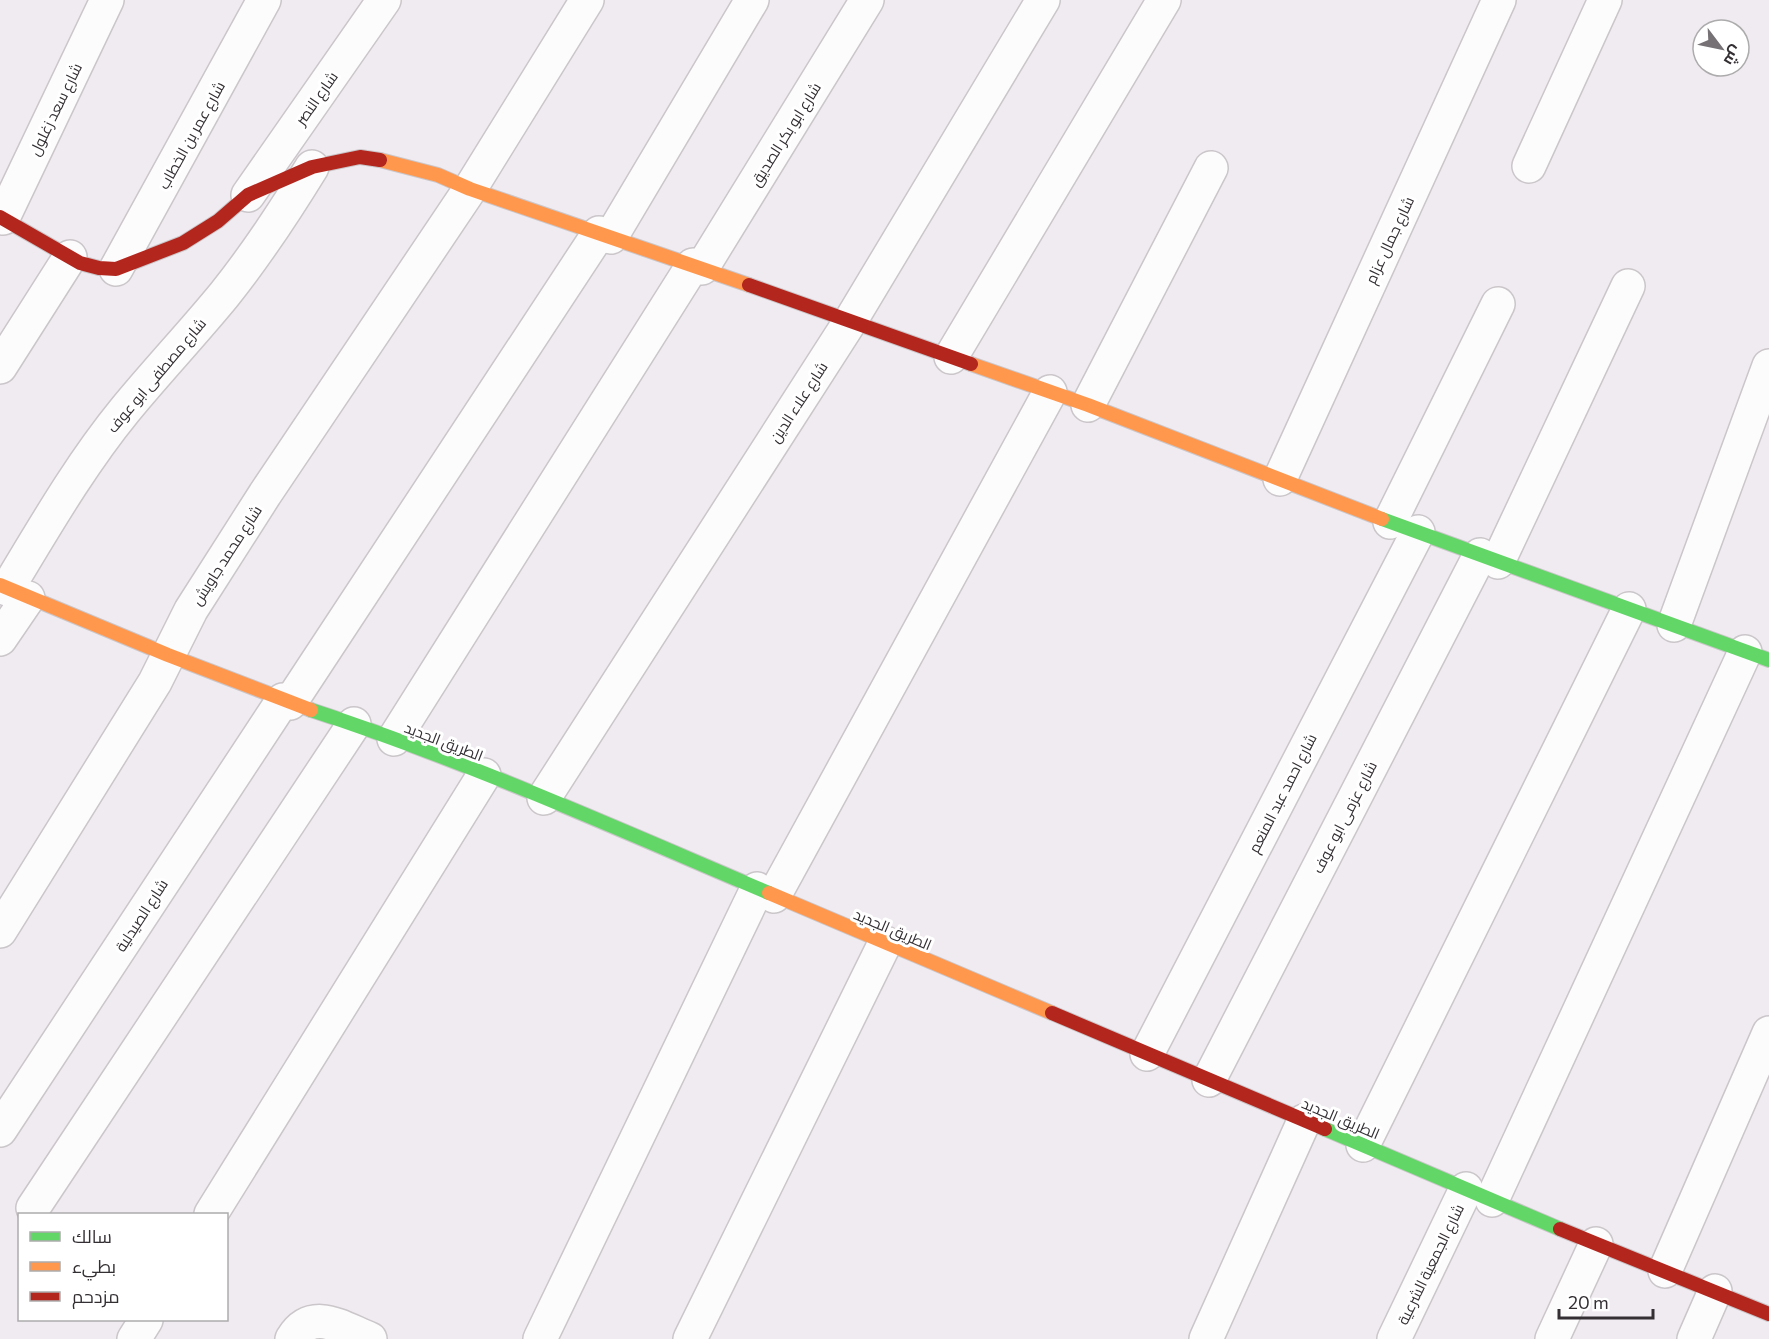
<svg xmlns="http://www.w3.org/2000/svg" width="1769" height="1339" viewBox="0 0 1769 1339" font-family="Commissioner,Cairo,sans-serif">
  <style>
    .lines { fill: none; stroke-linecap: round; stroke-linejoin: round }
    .street-casing { stroke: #cac6c9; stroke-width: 36 }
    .fast-casing { stroke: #cac6c9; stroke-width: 16 }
    .slow-casing { stroke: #cac6c9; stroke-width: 16 }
    .jam-casing { stroke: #cac6c9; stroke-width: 16 }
    .street { stroke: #fdfcfd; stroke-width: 33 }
    .fast { stroke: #63d668; stroke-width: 14 }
    .slow { stroke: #ff974d; stroke-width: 14 }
    .jam { stroke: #b3261e; stroke-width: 14 }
    .labels { text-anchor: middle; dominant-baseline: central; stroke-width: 6; stroke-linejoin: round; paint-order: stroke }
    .street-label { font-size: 15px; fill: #332f33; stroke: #fff }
  </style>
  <rect width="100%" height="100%" fill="#f0ebf0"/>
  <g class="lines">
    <defs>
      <g id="street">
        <path d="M 1529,166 L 1605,0"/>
        <path d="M 248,195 L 384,0"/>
        <path d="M 3,218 L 107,0"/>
        <path d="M 611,237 L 752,0"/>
        <path d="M 702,268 L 867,0"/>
        <path d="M 116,269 L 264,0"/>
        <path d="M 951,357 L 1164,0"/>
        <path d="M 0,367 L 70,257"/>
        <path d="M 1088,405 L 1211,168"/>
        <path d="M 1280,479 L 1499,0"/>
        <path d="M 1390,522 L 1498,304"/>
        <path d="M 1498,562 L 1628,286"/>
        <path d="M 7,589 C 44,528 80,465 125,410 C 157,371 192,334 224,295 C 256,255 285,211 312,167"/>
        <path d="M 1674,625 L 1769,366"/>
        <path d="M 0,639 L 28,598"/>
        <path d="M 290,703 L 599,233"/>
        <path d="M 394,739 L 693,265"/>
        <path d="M 544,798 L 851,320 L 1043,0"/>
        <path d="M 774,896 L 1050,392"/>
        <path d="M 0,931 L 155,682 L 191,610 L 265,494 L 470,189 L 587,0"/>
        <path d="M 1147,1054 L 1418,532"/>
        <path d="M 1209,1080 L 1480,555"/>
        <path d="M 0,1130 L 283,700"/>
        <path d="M 1363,1145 L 1629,609"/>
        <path d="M 1492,1200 L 1745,652"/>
        <path d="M 33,1208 L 354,724"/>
        <path d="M 211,1214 L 484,775"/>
        <path d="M 1665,1271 L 1769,1033"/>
        <path d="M 134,1339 L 146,1320"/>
        <path d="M 292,1339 C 312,1306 342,1328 370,1339"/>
        <path d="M 540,1339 L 757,889"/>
        <path d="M 690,1339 L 885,943"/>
        <path d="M 1206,1339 L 1304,1121"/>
        <path d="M 1394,1339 L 1466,1189"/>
        <path d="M 1552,1339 L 1596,1244"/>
        <path d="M 1694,1339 L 1715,1291"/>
      </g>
      <g id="fast">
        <path d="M 1382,519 L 1769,660"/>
        <path d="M 311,710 C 467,761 618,829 769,893"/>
        <path d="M 1325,1129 L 1560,1229"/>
      </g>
      <g id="slow">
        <path d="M 380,160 L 438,175 L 470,189 L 749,285"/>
        <path d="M 971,364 L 1088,405 L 1382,519"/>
        <path d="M 0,585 L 168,655 L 311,710"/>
        <path d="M 769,893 L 1052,1013"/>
      </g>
      <g id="jam">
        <path d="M 0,217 L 80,263 L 99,268 L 116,269 L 183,243 L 218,221 L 248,195 L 312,167 L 360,157 L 380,160"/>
        <path d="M 749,285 L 971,364"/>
        <path d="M 1052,1013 L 1325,1129"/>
        <path d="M 1560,1229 L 1769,1314"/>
      </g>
    </defs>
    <use href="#street" class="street-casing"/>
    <use href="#fast" class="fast-casing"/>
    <use href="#slow" class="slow-casing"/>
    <use href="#jam" class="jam-casing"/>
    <use href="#street" class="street"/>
    <use href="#fast" class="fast"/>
    <use href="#slow" class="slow"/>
    <use href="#jam" class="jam"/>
  </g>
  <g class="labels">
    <g class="street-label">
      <text transform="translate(316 98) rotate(-55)">شارع النصر</text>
      <text transform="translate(55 109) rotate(-64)">شارع سعد زغلول</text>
      <text transform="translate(785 134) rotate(-58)">شارع ابو بكر الصديق</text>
      <text transform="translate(191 135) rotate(-61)">شارع عمر بن الخطاب</text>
      <text transform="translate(1389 240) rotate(-65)">شارع جمال عزام</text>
      <text transform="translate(156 375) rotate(-50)">شارع مصطفى ابو عوف</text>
      <text transform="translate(798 402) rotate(-57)">شارع علاء الدين</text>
      <text transform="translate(226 555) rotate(-57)">شارع محمد جاويش</text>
      <text transform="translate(444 741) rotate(21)">الطريق الجديد</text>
      <text transform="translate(1282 793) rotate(-63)">شارع احمد عبد المنعم</text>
      <text transform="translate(1344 817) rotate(-63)">شارع عزمى ابو عوف</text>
      <text transform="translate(141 915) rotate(-57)">شارع الصيدلية</text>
      <text transform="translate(893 929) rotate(23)">الطريق الجديد</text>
      <text transform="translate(1341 1118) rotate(23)">الطريق الجديد</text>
      <text transform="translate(1430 1264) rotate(-64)">شارع الجمعية الشرعية</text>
    </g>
  </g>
  <rect x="18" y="1213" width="210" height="108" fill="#ffffff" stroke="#adacad" stroke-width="1.5"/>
  <rect x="30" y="1232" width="30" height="9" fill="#63d668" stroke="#adacad" stroke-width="1.5"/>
  <text x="72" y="1243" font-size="18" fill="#332f33">سالك</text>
  <rect x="30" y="1262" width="30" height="9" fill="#ff974d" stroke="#adacad" stroke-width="1.5"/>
  <text x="72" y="1273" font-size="18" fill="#332f33">بطيء</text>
  <rect x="30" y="1292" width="30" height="9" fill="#b3261e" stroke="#adacad" stroke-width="1.5"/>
  <text x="72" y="1303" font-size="18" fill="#332f33">مزدحم</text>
  <g transform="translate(1721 48) rotate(122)"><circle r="28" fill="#ffffff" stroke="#adacad" stroke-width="1.5"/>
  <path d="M0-4.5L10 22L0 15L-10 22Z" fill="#757175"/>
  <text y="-9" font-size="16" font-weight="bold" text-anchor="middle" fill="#332f33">ش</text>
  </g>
  <path d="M1559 1309v9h94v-9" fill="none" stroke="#332f33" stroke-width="3"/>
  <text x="1568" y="1309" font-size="18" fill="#332f33" stroke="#ffffff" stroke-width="4.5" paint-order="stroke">20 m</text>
</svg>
